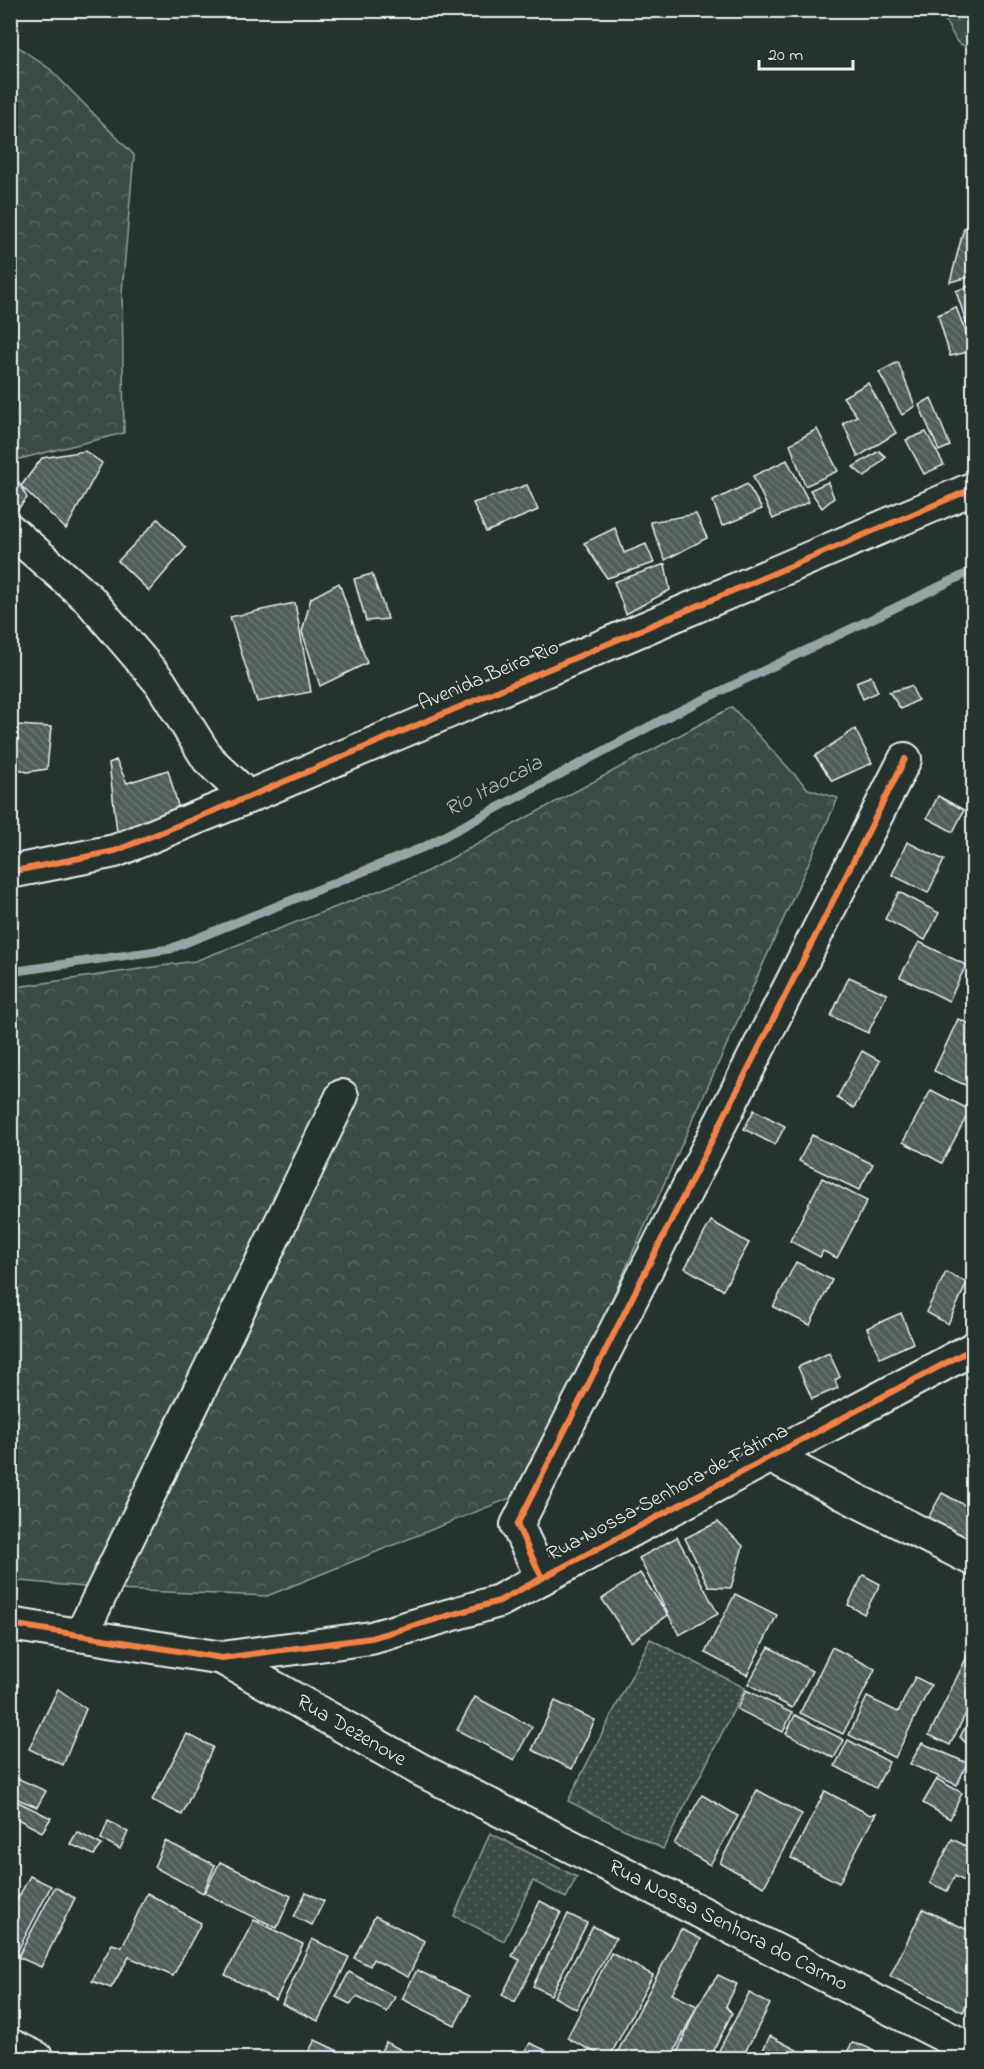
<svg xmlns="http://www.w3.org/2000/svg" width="984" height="2069" viewBox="0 0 984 2069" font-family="'Indie Flower',sans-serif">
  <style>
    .grass { fill: url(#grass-dots); stroke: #939ea0; stroke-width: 1.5 }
    .forest { fill: url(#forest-crowns); stroke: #939ea0; stroke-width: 1.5 }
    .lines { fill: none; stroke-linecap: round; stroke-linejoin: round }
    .stream { stroke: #98a3a5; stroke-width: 9 }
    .building { fill: url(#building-back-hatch); stroke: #e8f1f8; stroke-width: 1.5 }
    .minor-casing { stroke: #e8f1f8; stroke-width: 36 }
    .minor { stroke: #26332d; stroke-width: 32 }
    .cycleway-casing { stroke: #26332d; stroke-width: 10 }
    .cycleway { stroke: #f48246; stroke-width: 6 }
    .labels { text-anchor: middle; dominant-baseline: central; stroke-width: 4.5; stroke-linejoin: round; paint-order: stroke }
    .street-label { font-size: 21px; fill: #e8f1f8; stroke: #26332d }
    .water-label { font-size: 22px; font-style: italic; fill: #b3bdc0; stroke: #26332d }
  </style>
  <defs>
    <pattern id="grass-dots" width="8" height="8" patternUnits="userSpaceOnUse" patternTransform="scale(1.5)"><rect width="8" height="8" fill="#3e4b47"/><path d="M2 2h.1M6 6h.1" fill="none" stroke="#5a6562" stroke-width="1.8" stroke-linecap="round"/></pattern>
    <pattern id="forest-crowns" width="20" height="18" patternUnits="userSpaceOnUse" patternTransform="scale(1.5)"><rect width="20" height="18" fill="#3e4b47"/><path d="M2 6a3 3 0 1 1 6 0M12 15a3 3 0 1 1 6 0" fill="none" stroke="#5a6562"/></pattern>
    <pattern id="building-back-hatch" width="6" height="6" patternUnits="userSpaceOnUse" patternTransform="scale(1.5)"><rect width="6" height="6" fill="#505c59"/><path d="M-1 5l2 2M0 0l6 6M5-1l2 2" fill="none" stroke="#697472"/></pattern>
  </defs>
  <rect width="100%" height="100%" fill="#26332d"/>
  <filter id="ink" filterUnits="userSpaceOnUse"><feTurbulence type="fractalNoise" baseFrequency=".0167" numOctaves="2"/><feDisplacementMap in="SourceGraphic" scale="12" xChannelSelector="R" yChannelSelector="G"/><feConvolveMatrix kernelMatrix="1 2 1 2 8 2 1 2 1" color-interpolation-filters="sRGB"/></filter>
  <g filter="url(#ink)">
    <g class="grass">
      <path d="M 650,1639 L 745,1688 L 663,1849 L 568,1801 Z"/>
      <path d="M 490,1833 L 577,1877 L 566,1898 L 533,1881 L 504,1941 L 454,1916 Z"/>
    </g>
    <g class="forest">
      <path d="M 940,11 L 973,11 L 973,51 L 957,42 Z"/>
      <path d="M 10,41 L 50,69 L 134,155 L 122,292 L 124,433 L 11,461 Z"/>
      <path d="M 732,707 L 808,789 L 838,798 L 525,1492 L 267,1596 L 115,1590 L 11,1580 L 10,988 L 195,961 L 422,874 Z"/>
    </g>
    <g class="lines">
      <path class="stream" d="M 10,972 L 170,949 L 424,847 L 673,714 L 974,570"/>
    </g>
    <g class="building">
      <path d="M 964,228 L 974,231 L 974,276 L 950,282 Z"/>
      <path d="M 974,284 L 974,347 L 956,291 Z"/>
      <path d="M 956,307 L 973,351 L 950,356 L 938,315 Z"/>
      <path d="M 898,362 L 915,406 L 902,415 L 879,372 Z"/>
      <path d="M 868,383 L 896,433 L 858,457 L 843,423 L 857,416 L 843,397 Z"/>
      <path d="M 931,398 L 950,446 L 939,451 L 919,405 Z"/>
      <path d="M 817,429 L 838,471 L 805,486 L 790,444 Z"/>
      <path d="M 926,432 L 944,465 L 924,474 L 906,440 Z"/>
      <path d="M 85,451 L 102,463 L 66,529 L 21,486 L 42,458 Z"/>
      <path d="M 879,451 L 886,457 L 865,477 L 853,467 Z"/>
      <path d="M 787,460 L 809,502 L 773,519 L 753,476 Z"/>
      <path d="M 18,481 L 27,498 L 14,514 L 10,510 L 10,489 Z"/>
      <path d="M 828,482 L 834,498 L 822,508 L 810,490 Z"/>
      <path d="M 747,484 L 762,509 L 722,526 L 713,501 Z"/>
      <path d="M 527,485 L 538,510 L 486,532 L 473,503 Z"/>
      <path d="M 696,514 L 707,538 L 665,560 L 650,522 Z"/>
      <path d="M 158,519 L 186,548 L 149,591 L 118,561 Z"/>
      <path d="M 615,528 L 624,553 L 646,544 L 654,563 L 607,578 L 584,543 Z"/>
      <path d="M 665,564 L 670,590 L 626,614 L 614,582 Z"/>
      <path d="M 372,574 L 388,619 L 366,621 L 354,579 Z"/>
      <path d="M 339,583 L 367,663 L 320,686 L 302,632 L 311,598 Z"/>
      <path d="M 295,603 L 311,692 L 257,702 L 230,617 Z"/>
      <path d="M 871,676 L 878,692 L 863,699 L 856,682 Z"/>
      <path d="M 911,686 L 918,700 L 901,709 L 889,692 Z"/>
      <path d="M 16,725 L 51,727 L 47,769 L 27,772 L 10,766 Z"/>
      <path d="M 855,729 L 872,763 L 832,781 L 815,756 Z"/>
      <path d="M 116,760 L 127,783 L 168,770 L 180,813 L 117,832 L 109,763 Z"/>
      <path d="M 938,796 L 964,810 L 953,832 L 927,818 Z"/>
      <path d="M 907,842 L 944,860 L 928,893 L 892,875 Z"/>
      <path d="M 899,892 L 939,913 L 925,940 L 885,919 Z"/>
      <path d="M 919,942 L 966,965 L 949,1001 L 900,977 Z"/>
      <path d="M 849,977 L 887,994 L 868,1033 L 831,1016 Z"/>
      <path d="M 958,1019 L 974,1026 L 974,1057 L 970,1064 L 974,1065 L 974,1089 L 934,1071 Z"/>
      <path d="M 862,1051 L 880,1061 L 854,1108 L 837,1098 Z"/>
      <path d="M 931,1090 L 970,1110 L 942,1163 L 903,1142 Z"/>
      <path d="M 754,1110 L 785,1126 L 775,1145 L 744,1129 Z"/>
      <path d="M 812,1135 L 873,1164 L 859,1190 L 799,1161 Z"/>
      <path d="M 822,1178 L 867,1201 L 837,1258 L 823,1251 L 820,1257 L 790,1241 Z"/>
      <path d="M 711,1221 L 749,1243 L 723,1290 L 685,1268 Z"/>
      <path d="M 796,1262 L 832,1280 L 810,1325 L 773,1307 Z"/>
      <path d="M 946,1272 L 967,1283 L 948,1324 L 926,1312 Z"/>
      <path d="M 901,1313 L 913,1343 L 880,1358 L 867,1328 Z"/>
      <path d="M 829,1353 L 840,1377 L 835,1380 L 838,1388 L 812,1399 L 798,1367 Z"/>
      <path d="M 942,1493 L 968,1507 L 974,1497 L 974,1547 L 926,1522 Z"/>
      <path d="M 718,1522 L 743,1546 L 731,1588 L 709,1587 L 685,1538 Z"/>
      <path d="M 677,1537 L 718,1614 L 679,1635 L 639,1558 Z"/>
      <path d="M 640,1573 L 668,1615 L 631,1642 L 602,1599 Z"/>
      <path d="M 863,1575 L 880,1584 L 864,1614 L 848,1605 Z"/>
      <path d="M 735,1594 L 777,1615 L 747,1675 L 705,1653 Z"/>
      <path d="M 974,1642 L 974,1697 L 950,1745 L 929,1735 Z"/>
      <path d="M 769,1647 L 812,1671 L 792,1708 L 748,1684 Z"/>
      <path d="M 832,1647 L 875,1669 L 843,1734 L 800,1713 Z"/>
      <path d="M 915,1677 L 931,1685 L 895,1758 L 849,1735 L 867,1697 L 898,1712 Z"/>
      <path d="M 58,1689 L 86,1709 L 63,1765 L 29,1749 Z"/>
      <path d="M 746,1690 L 792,1713 L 783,1732 L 737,1709 Z"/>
      <path d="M 475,1697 L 532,1727 L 514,1760 L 457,1730 Z"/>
      <path d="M 555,1701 L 595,1720 L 572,1769 L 532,1750 Z"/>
      <path d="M 974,1710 L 974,1739 L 968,1745 L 960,1737 Z"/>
      <path d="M 795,1715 L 844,1740 L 834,1758 L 786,1734 Z"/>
      <path d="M 10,1716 L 16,1720 L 10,1730 Z"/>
      <path d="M 187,1734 L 213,1747 L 182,1815 L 152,1800 Z"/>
      <path d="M 848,1740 L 889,1762 L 876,1788 L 835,1766 Z"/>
      <path d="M 922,1743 L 967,1763 L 957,1785 L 910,1764 Z"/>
      <path d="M 10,1775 L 46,1791 L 37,1807 L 10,1796 Z"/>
      <path d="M 937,1779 L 962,1793 L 950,1819 L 923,1803 Z"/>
      <path d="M 757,1790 L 802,1814 L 764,1887 L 720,1863 Z"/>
      <path d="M 825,1791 L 870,1815 L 876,1813 L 839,1883 L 791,1858 Z"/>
      <path d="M 702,1795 L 738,1816 L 710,1865 L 674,1844 Z"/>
      <path d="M 10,1798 L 51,1818 L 42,1832 L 10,1815 Z"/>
      <path d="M 108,1821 L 128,1832 L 120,1849 L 101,1839 Z"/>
      <path d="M 77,1832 L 102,1845 L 94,1855 L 70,1844 Z"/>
      <path d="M 952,1839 L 974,1850 L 974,1880 L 966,1882 L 955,1876 L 947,1891 L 930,1883 Z"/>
      <path d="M 165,1841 L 215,1865 L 203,1893 L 154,1867 Z"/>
      <path d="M 220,1862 L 291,1896 L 277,1928 L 204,1893 Z"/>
      <path d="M 30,1876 L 51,1886 L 16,1954 L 10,1951 L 10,1913 Z"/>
      <path d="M 55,1887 L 75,1898 L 41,1967 L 18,1957 Z"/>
      <path d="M 306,1892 L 324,1901 L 312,1925 L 294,1917 Z"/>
      <path d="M 147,1893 L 201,1923 L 173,1976 L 129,1957 L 111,1988 L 92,1981 L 112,1944 L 122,1947 Z"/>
      <path d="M 540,1901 L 561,1912 L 515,2002 L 502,1995 L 520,1960 L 512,1956 Z"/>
      <path d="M 923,1909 L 974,1933 L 974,1990 L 963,2012 L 890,1976 Z"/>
      <path d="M 568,1914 L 587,1923 L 551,1995 L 533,1986 Z"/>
      <path d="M 375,1916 L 425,1941 L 408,1977 L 373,1959 L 370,1966 L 354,1958 Z"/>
      <path d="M 254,1920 L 303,1944 L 276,2000 L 225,1975 Z"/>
      <path d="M 593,1926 L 616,1938 L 576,2009 L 554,1997 Z"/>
      <path d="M 681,1929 L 701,1939 L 672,1994 L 697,2006 L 671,2058 L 617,2058 L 615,2057 Z"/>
      <path d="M 312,1939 L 349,1957 L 318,2021 L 282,2004 Z"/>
      <path d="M 611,1953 L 653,1975 L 609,2058 L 606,2058 L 567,2038 Z"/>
      <path d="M 417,1970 L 470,1996 L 455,2025 L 402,1999 Z"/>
      <path d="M 349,1972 L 395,1997 L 387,2012 L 357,1997 L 350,2004 L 336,1997 Z"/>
      <path d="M 718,1975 L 737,1984 L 726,2006 L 732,2013 L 710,2058 L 675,2058 L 697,2006 Z"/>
      <path d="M 749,1993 L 770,2004 L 742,2058 L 715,2058 Z"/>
      <path d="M 770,2036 L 808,2056 L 807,2058 L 759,2058 Z"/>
      <path d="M 315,2040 L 353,2058 L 305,2058 Z"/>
      <path d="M 386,2042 L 416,2058 L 377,2058 Z"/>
      <path d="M 530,2043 L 556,2055 L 554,2058 L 522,2058 Z"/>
      <path d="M 852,2043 L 864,2046 L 889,2058 L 844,2058 Z"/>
    </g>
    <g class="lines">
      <defs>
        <g id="minor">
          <path d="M 10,530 L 89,599 L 160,682 L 208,759 L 248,797"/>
          <path d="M 10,872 L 115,851 L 248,797 L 974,488"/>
          <path d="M 771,1457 L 974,1560"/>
          <path d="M 542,1578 L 517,1525 L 905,759"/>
          <path d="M 10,1624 L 222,1658 L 371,1638 L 499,1601 L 974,1348"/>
          <path d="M 81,1635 L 342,1096"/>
          <path d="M 222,1658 L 419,1769 L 974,2051"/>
          <path d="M 10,2045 L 37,2058"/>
        </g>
      </defs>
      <use href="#minor" class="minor-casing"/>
      <use href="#minor" class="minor"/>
      <defs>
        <g id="cycleway">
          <path d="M 10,872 L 115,851 L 248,797 L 974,488"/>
          <path d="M 542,1578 L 517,1525 L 905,759"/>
          <path d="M 10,1624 L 222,1658 L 371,1638 L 499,1601 L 974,1348"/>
        </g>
      </defs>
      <use href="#cycleway" class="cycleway-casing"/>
      <use href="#cycleway" class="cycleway"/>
    </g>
  </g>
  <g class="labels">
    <g class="street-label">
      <text transform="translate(489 676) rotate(-23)">Avenida Beira Rio</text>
      <text transform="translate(668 1493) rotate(-28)">Rua Nossa Senhora de Fátima</text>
      <text transform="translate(351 1731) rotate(30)">Rua Dezenove</text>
      <text transform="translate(728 1926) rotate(27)">Rua Nossa Senhora do Carmo</text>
    </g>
    <g class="water-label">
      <text transform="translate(494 787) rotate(-28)">Rio Itaocaia</text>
    </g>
  </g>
  <rect width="984" height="2069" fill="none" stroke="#26332d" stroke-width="36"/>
  <rect x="18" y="18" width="948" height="2033" fill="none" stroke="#e8f1f8" stroke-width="2" filter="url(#ink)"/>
  <path d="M759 60v9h94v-9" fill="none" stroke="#e8f1f8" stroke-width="3"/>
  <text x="768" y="60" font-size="18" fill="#e8f1f8" stroke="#26332d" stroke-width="4.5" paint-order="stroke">20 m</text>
</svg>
